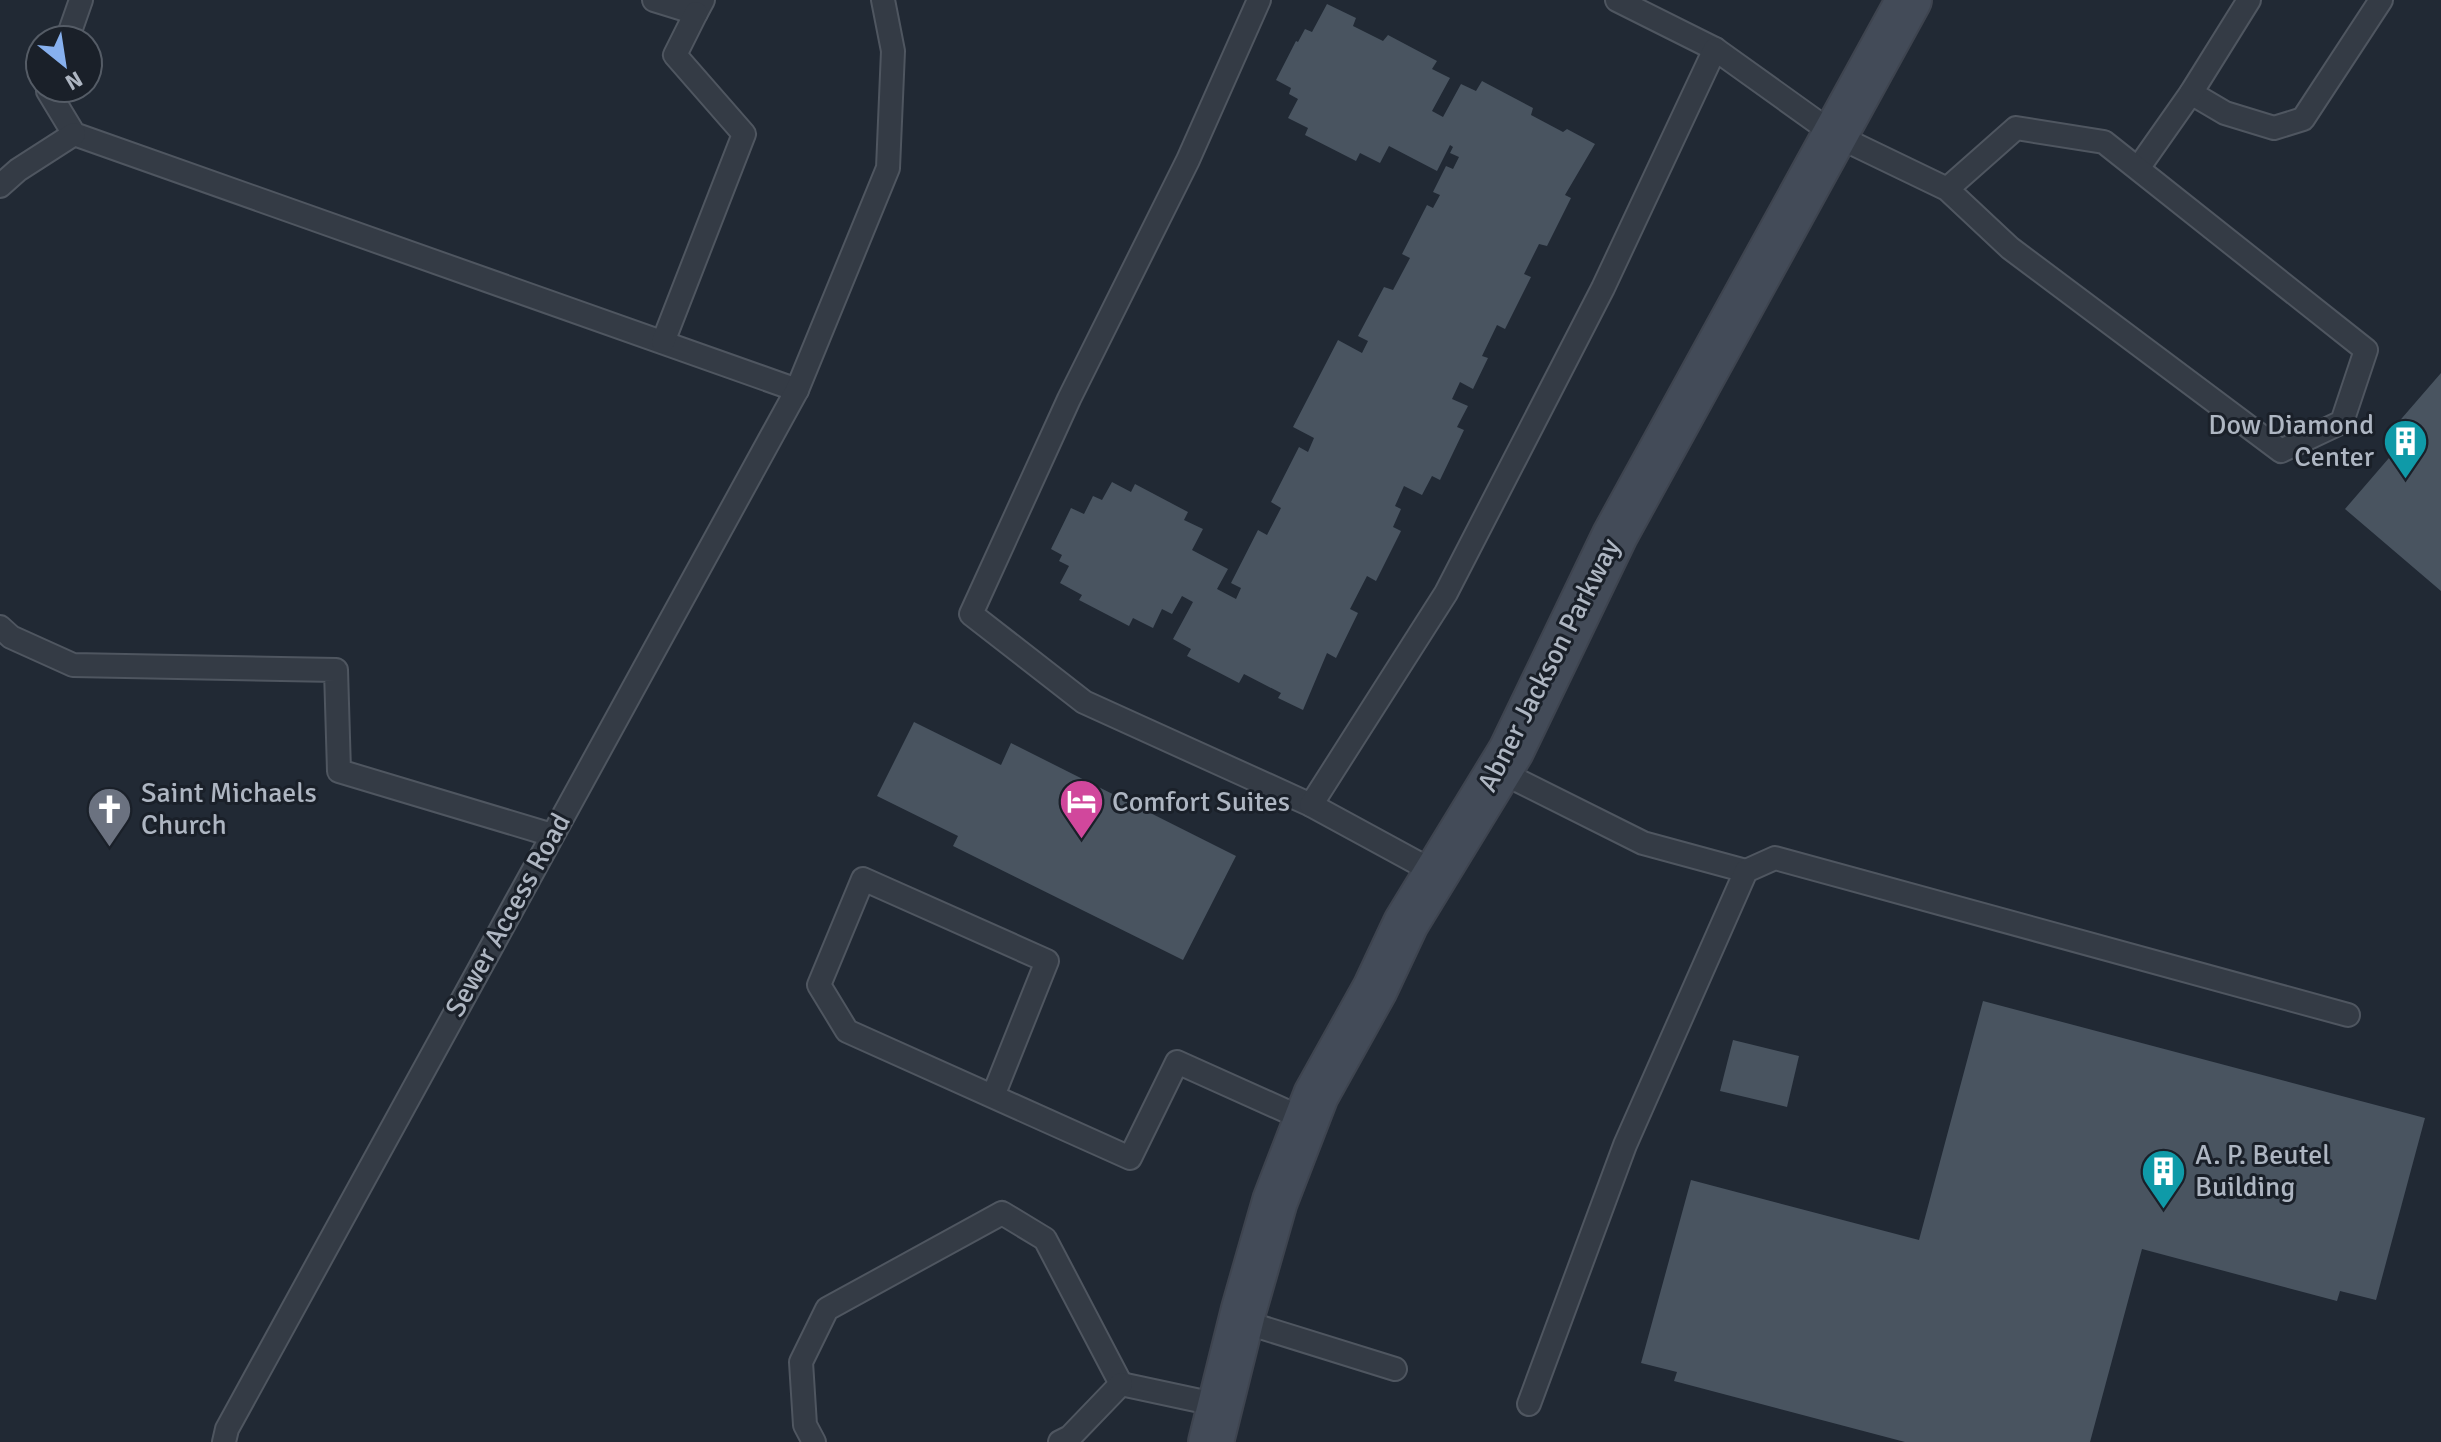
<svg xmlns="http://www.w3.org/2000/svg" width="2441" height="1442" viewBox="0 0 2441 1442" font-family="Signika,sans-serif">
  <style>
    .building { fill: #495460 }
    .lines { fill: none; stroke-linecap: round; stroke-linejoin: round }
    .lane-casing { stroke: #4f5660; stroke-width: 26 }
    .secondary-casing { stroke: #3e444f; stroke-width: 48 }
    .lane { stroke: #343b45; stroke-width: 22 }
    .secondary { stroke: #434b58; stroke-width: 44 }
    .labels { text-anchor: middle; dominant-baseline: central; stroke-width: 6; stroke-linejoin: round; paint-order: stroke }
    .poi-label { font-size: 28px; fill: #aeb6c2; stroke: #1a2029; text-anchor: start }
    .street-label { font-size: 28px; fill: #aeb6c2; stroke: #1a2029 }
  </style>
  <rect width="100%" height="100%" fill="#212934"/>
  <g class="building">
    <path d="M 1327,4 L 1356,18 L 1353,26 L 1383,41 L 1388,35 L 1437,61 L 1432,69 L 1450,78 L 1432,111 L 1443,117 L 1461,84 L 1476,91 L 1482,81 L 1533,108 L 1531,115 L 1563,132 L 1567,129 L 1595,144 L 1565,195 L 1571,198 L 1547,246 L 1539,244 L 1524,274 L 1531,277 L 1505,329 L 1497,325 L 1482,356 L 1488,358 L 1473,389 L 1460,382 L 1452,399 L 1468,406 L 1457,427 L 1464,430 L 1440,480 L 1432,476 L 1422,495 L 1404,486 L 1395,506 L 1401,509 L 1393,527 L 1401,531 L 1376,581 L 1367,576 L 1350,609 L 1358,613 L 1336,658 L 1327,653 L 1303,710 L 1278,698 L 1281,693 L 1244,674 L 1239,683 L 1187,656 L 1191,649 L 1173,639 L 1193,602 L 1182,596 L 1172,614 L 1162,609 L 1153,628 L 1133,618 L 1129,626 L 1079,600 L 1082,595 L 1060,583 L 1069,566 L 1059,561 L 1062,555 L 1051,549 L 1071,508 L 1084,514 L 1093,496 L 1102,500 L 1112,482 L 1131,492 L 1135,484 L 1188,512 L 1184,520 L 1203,529 L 1192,550 L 1228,569 L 1217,589 L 1236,599 L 1241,588 L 1231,583 L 1258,530 L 1267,535 L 1281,508 L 1271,502 L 1299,447 L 1308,452 L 1314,438 L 1293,427 L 1338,340 L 1362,353 L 1368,341 L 1358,336 L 1384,287 L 1393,290 L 1410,258 L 1402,254 L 1427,205 L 1433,208 L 1440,195 L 1433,192 L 1446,166 L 1453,169 L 1459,157 L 1450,153 L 1453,147 L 1450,145 L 1437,171 L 1389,146 L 1380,163 L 1360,153 L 1356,161 L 1305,135 L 1308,128 L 1288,118 L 1298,99 L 1289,94 L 1291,88 L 1276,80 L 1296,41 L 1298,42 L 1305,29 L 1312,32 Z"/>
    <path d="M 2441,373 L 2441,591 L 2345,509 L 2395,451 L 2383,440 Z"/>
    <path d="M 914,722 L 1001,765 L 1011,743 L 1236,856 L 1183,960 L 953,846 L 958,836 L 877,796 Z"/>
    <path d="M 1983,1001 L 2425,1118 L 2376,1300 L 2340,1291 L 2337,1301 L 2142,1249 L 2090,1442 L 1905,1442 L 1674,1381 L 1677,1372 L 1641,1363 L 1691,1180 L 1919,1240 Z"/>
    <path d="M 1733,1040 L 1799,1056 L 1787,1107 L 1720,1091 Z"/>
  </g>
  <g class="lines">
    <defs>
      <g id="lane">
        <path d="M 654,0 L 696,13 L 703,0"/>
        <path d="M 1259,0 L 1188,160 L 1069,399 L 971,614 L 1084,702 L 1311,805"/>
        <path d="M 1617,0 L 1715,49"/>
        <path d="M 67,40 L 81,0"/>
        <path d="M 49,88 L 48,91 L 74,134 L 797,390"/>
        <path d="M 2191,93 L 2225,113 L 2274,128 L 2303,119 L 2381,0"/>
        <path d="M 2139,167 L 2191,93 L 2249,0"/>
        <path d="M 0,186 L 18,170 L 74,134"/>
        <path d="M 663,342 L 744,134 L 675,55 L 696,13"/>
        <path d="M 0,627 L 11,637 L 73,665 L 336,670 L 339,771 L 552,835"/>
        <path d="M 1499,771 L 1643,843 L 1746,871"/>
        <path d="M 1436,873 L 1311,805 L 1446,593 L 1603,288 L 1715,49 L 1835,135 L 1947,189 L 2010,248 L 2281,451 L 2342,422 L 2366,350 L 2104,142 L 2016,128 L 1947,189"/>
        <path d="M 993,1096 L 1047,961 L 863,879 L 819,985 L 847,1031 L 1130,1158 L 1177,1062 L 1306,1120"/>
        <path d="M 1241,1321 L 1395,1369"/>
        <path d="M 1121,1384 L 1219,1405"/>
        <path d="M 1529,1404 L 1625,1145 L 1746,871 L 1775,858 L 2348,1015"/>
        <path d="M 224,1442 L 227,1429 L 797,390 L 888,168 L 893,51 L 883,0"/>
        <path d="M 814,1442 L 805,1425 L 801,1362 L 827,1309 L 1002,1213 L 1045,1239 L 1121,1384"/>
        <path d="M 1060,1442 L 1070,1437 L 1121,1384"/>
      </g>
      <path id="secondary" d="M 1211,1442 L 1244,1309 L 1275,1201 L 1316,1095 L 1375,989 L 1406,923 L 1511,751 L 1615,535 L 1909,0"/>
    </defs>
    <use href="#lane" class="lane-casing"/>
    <use href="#secondary" class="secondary-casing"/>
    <use href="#lane" class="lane"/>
    <use href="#secondary" class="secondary"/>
  </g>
  <defs>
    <symbol id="building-pin" viewBox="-11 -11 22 30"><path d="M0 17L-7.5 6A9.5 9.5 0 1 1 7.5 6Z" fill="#0f9aa8" stroke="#1a2029"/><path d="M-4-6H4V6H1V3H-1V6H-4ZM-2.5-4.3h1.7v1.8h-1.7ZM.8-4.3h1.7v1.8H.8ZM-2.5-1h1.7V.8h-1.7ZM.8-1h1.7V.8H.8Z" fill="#fff"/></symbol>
    <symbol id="hotel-pin" viewBox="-11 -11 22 30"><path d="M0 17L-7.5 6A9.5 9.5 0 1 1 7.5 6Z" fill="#d1479c" stroke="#1a2029"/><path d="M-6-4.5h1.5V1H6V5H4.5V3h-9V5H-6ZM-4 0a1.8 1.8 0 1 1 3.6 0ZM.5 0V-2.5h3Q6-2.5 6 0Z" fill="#fff"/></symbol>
    <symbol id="church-pin" viewBox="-11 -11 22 30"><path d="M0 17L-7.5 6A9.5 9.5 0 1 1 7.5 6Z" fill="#6b7280" stroke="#1a2029"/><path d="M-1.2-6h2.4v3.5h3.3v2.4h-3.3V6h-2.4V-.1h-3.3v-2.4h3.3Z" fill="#fff"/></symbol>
  </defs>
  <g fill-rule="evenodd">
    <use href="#building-pin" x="2380" y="416" width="51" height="69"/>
    <use href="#hotel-pin" x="1056" y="776" width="51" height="69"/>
    <use href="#church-pin" x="84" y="784" width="51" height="69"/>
    <use href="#building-pin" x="2138" y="1146" width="51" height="69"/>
  </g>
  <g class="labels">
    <g class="poi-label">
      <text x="2374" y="425" text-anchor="end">Dow Diamond<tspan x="2374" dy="32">Center</tspan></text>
      <text x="141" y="793">Saint Michaels<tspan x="141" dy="32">Church</tspan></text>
      <text x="1112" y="802">Comfort Suites</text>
      <text x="2195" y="1155">A. P. Beutel<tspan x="2195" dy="32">Building</tspan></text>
    </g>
    <g class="street-label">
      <text transform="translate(1549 665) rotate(-63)">Abner Jackson Parkway</text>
      <text transform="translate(508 915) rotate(-61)">Sewer Access Road</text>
    </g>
  </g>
  <g transform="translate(64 64) rotate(150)"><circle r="38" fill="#1a2029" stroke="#555c66" stroke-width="2"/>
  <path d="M0-6L14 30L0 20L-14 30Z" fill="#87b0ee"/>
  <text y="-12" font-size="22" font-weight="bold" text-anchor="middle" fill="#aeb6c2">N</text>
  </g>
</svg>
